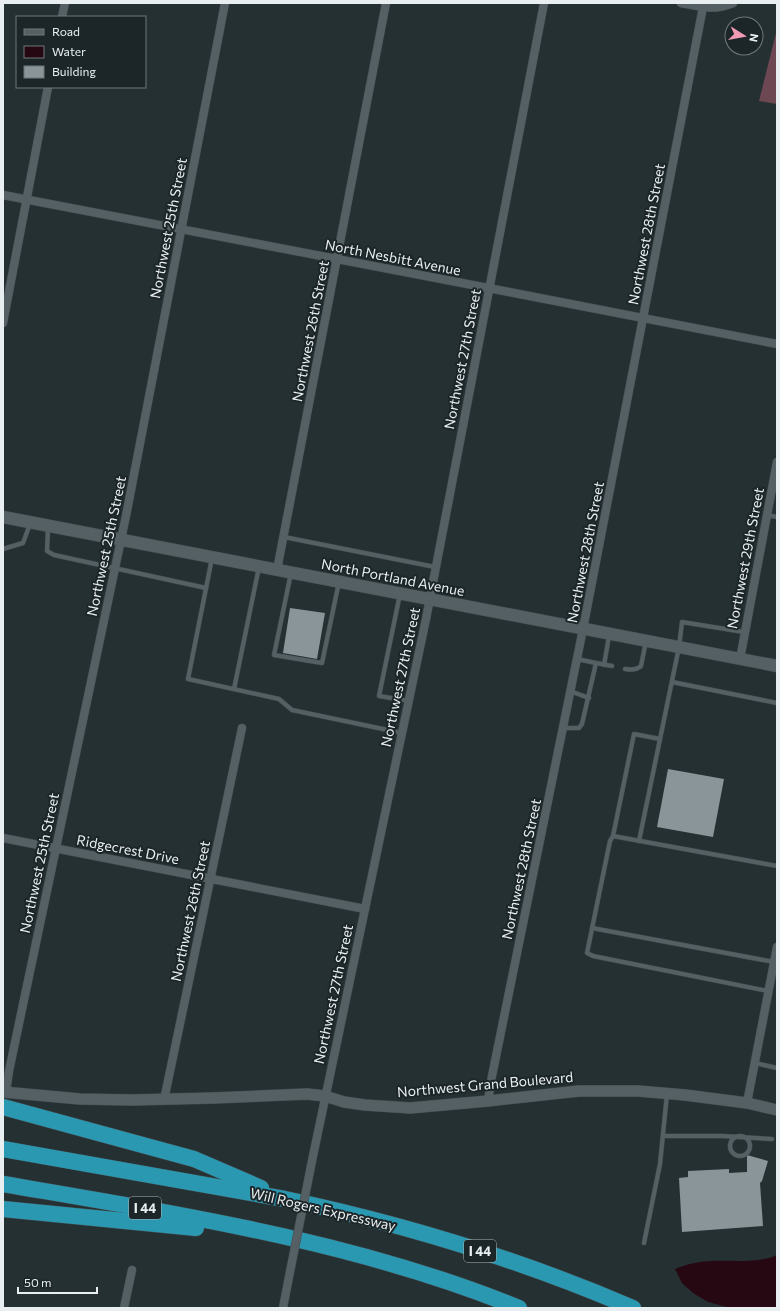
<svg xmlns="http://www.w3.org/2000/svg" width="780" height="1311" viewBox="0 0 780 1311" font-family="Commissioner,sans-serif">
  <style>
    .forest { fill: #6d4852 }
    .water { fill: #260813 }
    .building { fill: #899599 }
    .lines { fill: none; stroke-linecap: round; stroke-linejoin: round }
    .service-casing { stroke: #434c4e; stroke-width: 5 }
    .minor-casing { stroke: #434c4e; stroke-width: 9 }
    .tertiary-casing { stroke: #434c4e; stroke-width: 12 }
    .secondary-casing { stroke: #434c4e; stroke-width: 13 }
    .motorway-casing { stroke: #434c4e; stroke-width: 17 }
    .service { stroke: #556064; stroke-width: 4 }
    .minor { stroke: #556064; stroke-width: 8 }
    .tertiary { stroke: #556064; stroke-width: 11 }
    .secondary { stroke: #556064; stroke-width: 12 }
    .motorway { stroke: #2b98b2; stroke-width: 16 }
    .minor-bridge-casing { stroke: #434c4e; stroke-width: 9; stroke-linecap: butt }
    .minor-bridge { stroke: #556064; stroke-width: 8 }
    .labels { text-anchor: middle; dominant-baseline: central; stroke-width: 4; stroke-linejoin: round; paint-order: stroke }
    .shield { fill: #1c2629; stroke: #acb3b5; stroke-width: 1 }
    .shield-label { font-size: 13px; font-weight: bold; fill: #e9eff1 }
    .street-label { font-size: 14px; fill: #e9eff1; stroke: #1c2629 }
  </style>
  <rect width="100%" height="100%" fill="#253033"/>
  <path class="forest" d="M 777,29 L 777,104 L 759,101 Z"/>
  <path class="water" d="M 777,1255 L 777,1308 L 731,1308 L 708,1302 L 693,1293 L 682,1283 L 675,1269 C 687,1264 700,1261 712,1261 C 734,1260 756,1264 777,1255 Z"/>
  <g class="building">
    <path d="M 290,608 L 325,613 L 317,659 L 283,653 Z"/>
    <path d="M 668,769 L 724,779 L 713,837 L 657,827 Z"/>
    <path d="M 747,1155 L 768,1161 L 762,1181 L 760,1183 L 763,1226 L 682,1232 L 679,1178 L 688,1177 L 688,1171 L 729,1169 L 729,1173 L 747,1172 Z"/>
  </g>
  <g class="lines">
    <defs>
      <g id="service">
        <path d="M 767,515 L 777,517"/>
        <path d="M 48,528 L 47,551 L 54,555 L 206,588"/>
        <path d="M 284,537 L 435,567"/>
        <path d="M 3,549 L 23,543 L 30,524"/>
        <path d="M 212,558 L 188,679 L 279,699 L 292,710 L 402,733"/>
        <path d="M 291,573 L 274,655 L 322,663 L 339,582"/>
        <path d="M 400,594 L 379,696 L 409,701"/>
        <path d="M 596,663 L 612,666"/>
        <path d="M 604,665 L 609,636"/>
        <path d="M 625,669 C 631,670 637,670 641,666 L 646,641"/>
        <path d="M 672,682 L 777,703"/>
        <path d="M 234,689 L 259,567"/>
        <path d="M 570,691 L 589,698"/>
        <path d="M 563,728 L 579,728 L 582,724 L 596,663 L 577,659"/>
        <path d="M 613,836 L 634,734 L 660,739"/>
        <path d="M 639,841 L 679,647 L 682,622 L 744,632"/>
        <path d="M 592,928 L 774,962"/>
        <path d="M 768,991 L 593,956 L 587,953 L 610,841 L 613,836 L 777,866"/>
        <path d="M 755,1063 L 777,1068"/>
        <path d="M 663,1136 L 722,1136 L 772,1139"/>
        <circle cx="740" cy="1146" r="10"/>
        <path d="M 644,1243 L 660,1164 L 667,1094"/>
      </g>
      <g id="minor">
        <path d="M 681,3 C 701,7 714,11 733,3"/>
        <path d="M 62,17 L 65,3"/>
        <path d="M 3,195 L 509,292 L 777,344"/>
        <path d="M 3,323 L 48,87"/>
        <path d="M 277,570 L 386,3"/>
        <path d="M 740,659 L 777,462"/>
        <path d="M 3,838 L 365,909"/>
        <path d="M 6,1092 L 9,1071 L 126,516 L 225,3"/>
        <path d="M 164,1100 L 242,728"/>
        <path d="M 488,1101 L 492,1076 L 583,629 L 703,7"/>
        <path d="M 747,1103 L 777,947"/>
        <path d="M 313,1156 L 426,619 L 544,3"/>
        <path d="M 124,1308 L 132,1270"/>
        <path d="M 283,1308 L 288,1282"/>
      </g>
      <path id="tertiary" d="M 3,1092 L 80,1099 L 132,1100 L 213,1098 L 307,1094 L 325,1096 L 344,1102 L 365,1105 L 410,1108 L 488,1101 L 579,1091 L 638,1091 L 685,1095 L 747,1103 L 777,1110"/>
      <path id="secondary" d="M 3,517 L 777,666"/>
      <g id="motorway">
        <path d="M 3,1107 L 194,1159 L 261,1188"/>
        <path d="M 3,1149 L 285,1199 C 404,1224 521,1260 633,1308"/>
        <path d="M 3,1184 C 177,1214 355,1241 519,1308"/>
        <path d="M 3,1209 L 196,1228"/>
      </g>
    </defs>
    <use href="#service" class="service-casing"/>
    <use href="#minor" class="minor-casing"/>
    <use href="#tertiary" class="tertiary-casing"/>
    <use href="#secondary" class="secondary-casing"/>
    <use href="#motorway" class="motorway-casing"/>
    <use href="#service" class="service"/>
    <use href="#minor" class="minor"/>
    <use href="#tertiary" class="tertiary"/>
    <use href="#secondary" class="secondary"/>
    <use href="#motorway" class="motorway"/>
    <defs>
      <path id="minor-bridge" d="M 288,1282 L 313,1156"/>
    </defs>
    <use href="#minor-bridge" class="minor-bridge-casing"/>
    <use href="#minor-bridge" class="minor-bridge"/>
  </g>
  <g class="labels">
    <g class="shield">
      <rect x="129" y="1197" width="32" height="22" rx="3"/>
      <rect x="464" y="1240" width="32" height="22" rx="3"/>
    </g>
    <g class="shield-label">
      <text x="145" y="1208">I 44</text>
      <text x="480" y="1251">I 44</text>
    </g>
    <g class="street-label">
      <text transform="translate(168 228) rotate(-79)">Northwest 25th Street</text>
      <text transform="translate(646 234) rotate(-79)">Northwest 28th Street</text>
      <text transform="translate(393 257) rotate(11)">North Nesbitt Avenue</text>
      <text transform="translate(310 331) rotate(-79)">Northwest 26th Street</text>
      <text transform="translate(462 359) rotate(-79)">Northwest 27th Street</text>
      <text transform="translate(106 546) rotate(-78)">Northwest 25th Street</text>
      <text transform="translate(585 552) rotate(-79)">Northwest 28th Street</text>
      <text transform="translate(745 558) rotate(-79)">Northwest 29th Street</text>
      <text transform="translate(393 577) rotate(11)">North Portland Avenue</text>
      <text transform="translate(400 677) rotate(-78)">Northwest 27th Street</text>
      <text transform="translate(128 849) rotate(11)">Ridgecrest Drive</text>
      <text transform="translate(39 863) rotate(-78)">Northwest 25th Street</text>
      <text transform="translate(521 869) rotate(-78)">Northwest 28th Street</text>
      <text transform="translate(190 911) rotate(-78)">Northwest 26th Street</text>
      <text transform="translate(333 994) rotate(-78)">Northwest 27th Street</text>
      <text transform="translate(485 1084) rotate(-5)">Northwest Grand Boulevard</text>
      <text transform="translate(323 1209) rotate(13)">Will Rogers Expressway</text>
    </g>
  </g>
  <rect width="780" height="1311" fill="none" stroke="#e9eff1" stroke-width="8"/>
  <rect x="16" y="16" width="130" height="72" fill="#1c2629" stroke="#6e7679"/>
  <rect x="24" y="29" width="20" height="6" fill="#556064" stroke="#6e7679"/>
  <text x="52" y="36" font-size="12" fill="#e9eff1">Road</text>
  <rect x="24" y="46" width="20" height="12" fill="#260813" stroke="#6e7679"/>
  <text x="52" y="56" font-size="12" fill="#e9eff1">Water</text>
  <rect x="24" y="66" width="20" height="12" fill="#899599" stroke="#6e7679"/>
  <text x="52" y="76" font-size="12" fill="#e9eff1">Building</text>
  <g transform="translate(744 36) rotate(101)"><circle r="19" fill="#1c2629" stroke="#6e7679"/>
  <path d="M0-3L7 15L0 10L-7 15Z" fill="#f19ab4"/>
  <text y="-6" font-size="11" font-weight="bold" text-anchor="middle" fill="#e9eff1">N</text>
  </g>
  <path d="M18 1287v6h79v-6" fill="none" stroke="#e9eff1" stroke-width="2"/>
  <text x="24" y="1287" font-size="12" fill="#e9eff1" stroke="#1c2629" stroke-width="3" paint-order="stroke">50 m</text>
</svg>
